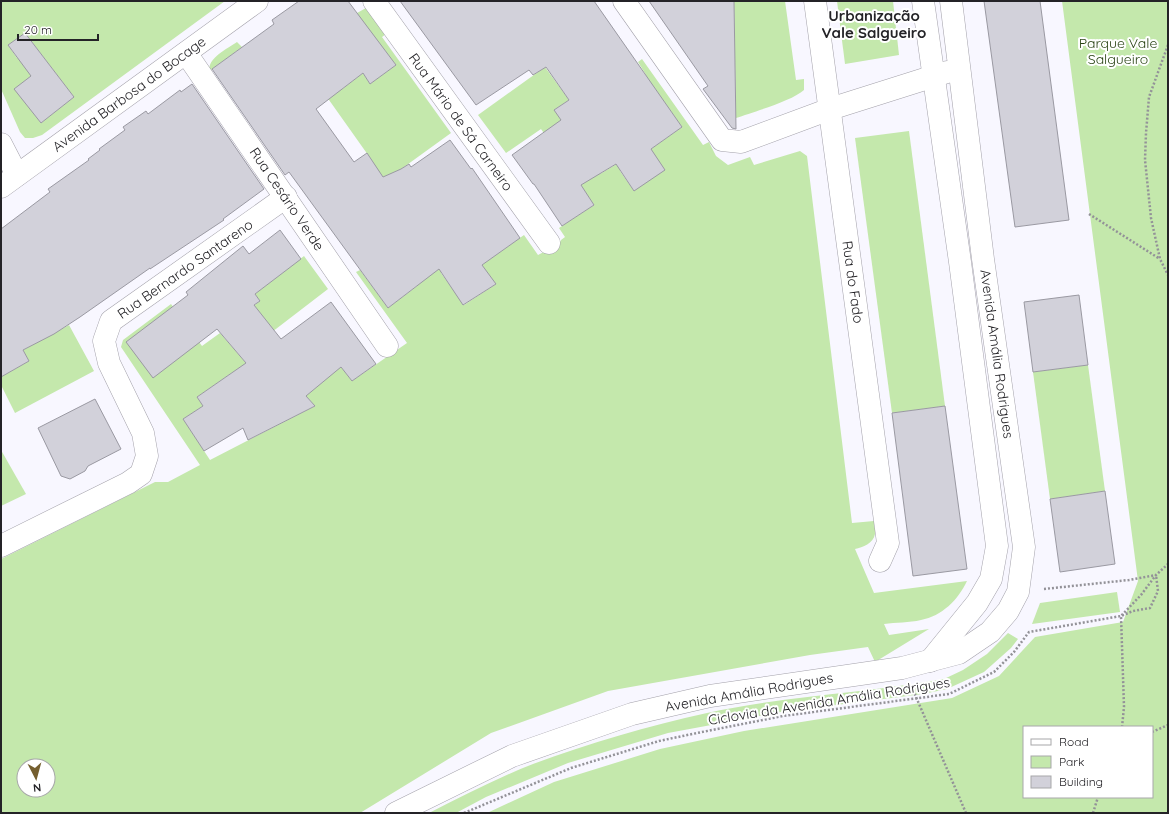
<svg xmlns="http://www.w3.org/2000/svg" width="1169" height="814" viewBox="0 0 1169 814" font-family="Quicksand,sans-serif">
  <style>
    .green { fill: #c4e8ac; fill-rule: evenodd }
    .building { fill: #d2d1da; stroke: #9a99a2 }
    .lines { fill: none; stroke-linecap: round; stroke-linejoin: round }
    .minor-casing { stroke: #a3a1aa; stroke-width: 23 }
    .path { stroke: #939298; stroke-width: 2.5; stroke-dasharray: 2 2; stroke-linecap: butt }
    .minor { stroke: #fff; stroke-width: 22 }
    .labels { text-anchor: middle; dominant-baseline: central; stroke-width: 4; stroke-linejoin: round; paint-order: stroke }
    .park-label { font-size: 14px; fill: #294314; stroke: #fff }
    .street-label { font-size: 14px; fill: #242327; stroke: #fff }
    .neighbourhood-label { font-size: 15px; font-weight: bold; fill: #242327; stroke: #fff }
  </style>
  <rect width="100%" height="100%" fill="#f8f7ff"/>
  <g class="green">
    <path d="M 1,1 L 225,1 L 42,135 L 33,138 L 25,138 L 20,132 L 1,89 ZM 25,33 L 74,97 L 41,123 L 15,89 L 39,70 L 26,51 L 17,58 L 8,45 Z"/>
    <path d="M 734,1 L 785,1 L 796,80 L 804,79 L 804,90 C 792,101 753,112 736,118 Z"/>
    <path d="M 837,1 L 893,1 L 899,55 L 845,64 Z"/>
    <path d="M 1062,1 L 1168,1 L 1168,813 L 487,813 L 554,782 L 660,749 L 744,731 L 952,698 L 999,676 L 1035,637 L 1123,622 L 1138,581 ZM 1024,727 L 1152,727 L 1152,797 L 1024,797 Z"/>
    <path d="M 366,8 L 386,34 L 382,37 L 451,133 L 375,188 L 373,162 L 317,83 L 357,13 ZM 377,40 L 396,65 L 370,84 L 363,73 L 341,90 Z"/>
    <path d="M 237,42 L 242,47 L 210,71 C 206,59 228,48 237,42 Z"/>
    <path d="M 642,59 L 703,145 L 709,142 L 716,156 L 728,165 L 750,157 L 754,165 L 800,151 L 807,156 L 852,523 L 874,521 C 874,525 876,531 875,534 C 873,544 863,547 855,549 L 874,593 L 967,581 C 958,600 942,616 921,620 C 909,623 896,622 884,624 L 889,635 L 929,629 L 875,662 L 868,647 L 810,655 L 608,691 L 491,733 L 360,813 L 1,813 L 1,559 L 155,482 L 168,482 L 200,465 L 121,347 L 123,340 L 171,304 L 202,346 L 220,333 L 253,371 L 233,372 L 197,397 L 203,406 L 183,419 L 210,460 L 315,406 L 306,396 L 328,349 L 352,381 L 407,343 L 356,272 L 360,270 L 388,308 L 417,286 L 400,262 L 449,267 L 441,273 L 464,305 L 496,284 L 473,271 L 524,235 L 538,255 L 559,244 L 561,240 L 565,237 L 559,228 L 594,205 L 541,129 L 506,153 L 478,115 L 545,67 L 569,100 L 554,110 L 642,79 L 646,75 L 638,62 ZM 653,86 L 682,127 L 651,149 L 634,191 L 620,171 L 626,166 ZM 606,151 L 615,165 L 600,174 L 600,173 ZM 24,766 L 48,766 L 48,790 L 24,790 Z"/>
    <path d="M 909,131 L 945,406 L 892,413 L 855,138 Z"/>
    <path d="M 304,256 L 328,289 L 259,342 L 237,318 L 260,301 L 255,294 Z"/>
    <path d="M 69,325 L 94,371 L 15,413 L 1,385 L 1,377 L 29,361 L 23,350 Z"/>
    <path d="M 1088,365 L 1105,491 L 1050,499 L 1033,372 Z"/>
    <path d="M 1,450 L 26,494 L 1,506 Z"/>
    <path d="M 1117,592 L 1120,612 L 1032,624 L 1040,603 Z"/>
    <path d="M 1008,633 L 1018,639 L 1011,648 L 984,672 L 947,689 L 923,694 L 781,712 L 668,733 L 568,763 L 486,797 L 456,813 L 429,813 C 463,796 497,778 533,764 C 590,743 648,726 707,713 C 785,696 866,693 944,679 L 963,670 L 987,654 Z"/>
  </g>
  <g class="building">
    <path d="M 299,1 L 348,1 L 396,65 L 370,84 L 363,73 L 316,109 L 354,162 L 367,153 L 383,177 L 401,169 L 409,164 L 411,167 L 450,140 L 471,169 L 472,168 L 520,238 L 482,265 L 496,284 L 463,305 L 439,269 L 388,308 L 289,172 L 285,175 L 212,69 L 274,24 L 272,20 Z"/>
    <path d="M 400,1 L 594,1 L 682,127 L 651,149 L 665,170 L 634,191 L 616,164 L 581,185 L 594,205 L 562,226 L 534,184 L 533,184 L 512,155 L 561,120 L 554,110 L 569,100 L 546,67 L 533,75 L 529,70 L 476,105 Z"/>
    <path d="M 649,1 L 734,1 L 736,129 L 732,128 L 703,89 L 708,86 Z"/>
    <path d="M 984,1 L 1040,1 L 1069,220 L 1015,227 Z"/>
    <path d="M 25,33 L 74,97 L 41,123 L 14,89 L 31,76 L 8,45 Z"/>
    <path d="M 192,84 L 264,189 L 223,219 L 224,220 L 150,269 L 150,268 L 80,317 L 54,334 L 23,350 L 29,361 L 1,377 L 1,229 L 50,192 L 48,189 L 89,160 L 88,159 L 100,150 L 99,149 L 125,130 L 123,127 L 146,111 L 148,114 L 180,90 L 181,92 Z"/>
    <path d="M 280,230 L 301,259 L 255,294 L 260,301 L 254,305 L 281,339 L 331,302 L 376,364 L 352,381 L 341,367 L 306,396 L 315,406 L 248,440 L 243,428 L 204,451 L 183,419 L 203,406 L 197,397 L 246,363 L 217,329 L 153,378 L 126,342 L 188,295 L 186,292 L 243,246 L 249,254 Z"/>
    <path d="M 1079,295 L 1088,365 L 1033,372 L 1024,302 Z"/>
    <path d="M 95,399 L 121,449 L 88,466 L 85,471 L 70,479 L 61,476 L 38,428 Z"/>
    <path d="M 945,406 L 967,569 L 913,576 L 892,413 Z"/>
    <path d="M 1105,491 L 1115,564 L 1060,572 L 1050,499 Z"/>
  </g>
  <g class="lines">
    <defs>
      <g id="minor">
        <path d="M 374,1 L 549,243"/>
        <path d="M 624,1 L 722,140 L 741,142 L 830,109 L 947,72"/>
        <path d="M 815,1 L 888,543 L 880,561"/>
        <path d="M 923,1 L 960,262 L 997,546 L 991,579 L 977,603 L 930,661"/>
        <path d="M 186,53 L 387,346"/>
        <path d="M 1,144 L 17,175"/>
        <path d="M 1,187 L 257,1"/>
        <path d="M 1,546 L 128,483 L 141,474 L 147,456 L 143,433 L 109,363 L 104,341 L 111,321 L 286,197"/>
        <path d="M 396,813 L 512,756 L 632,714 L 710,696 L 902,668 L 959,653 L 990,632 L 1008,611 L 1018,592 L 1024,547 L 983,259 L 951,1"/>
      </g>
    </defs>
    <use href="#minor" class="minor-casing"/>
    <g class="path">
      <path d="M 1168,45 L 1149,97 L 1146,133 L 1145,160 L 1151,218 L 1160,259 L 1168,275"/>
      <path d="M 1089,214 L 1160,259"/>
      <path d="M 1044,589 L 1129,580 L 1156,575"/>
      <path d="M 913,690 L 966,813"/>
      <path d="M 1122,727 L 1124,707 L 1121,616 L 1141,595 L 1156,575 L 1168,564"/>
      <path d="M 1152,732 L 1168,725"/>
      <path d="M 464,813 L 571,768 L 659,741 L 697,733 L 783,716 L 949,694 L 994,672 L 1014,652 L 1029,632 L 1121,616 L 1133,611 L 1150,608 L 1158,591 L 1156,575"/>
      <path d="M 1093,813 L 1098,797"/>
    </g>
    <use href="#minor" class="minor"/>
  </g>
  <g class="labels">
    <g class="park-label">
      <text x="1118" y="43">Parque Vale<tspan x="1118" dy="16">Salgueiro</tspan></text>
    </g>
    <g class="street-label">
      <text transform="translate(129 94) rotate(-36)">Avenida Barbosa do Bocage</text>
      <text transform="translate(461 122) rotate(54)">Rua Mário de Sá Carneiro</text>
      <text transform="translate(287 199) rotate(56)">Rua Cesário Verde</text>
      <text transform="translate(185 269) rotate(-35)">Rua Bernardo Santareno</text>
      <text transform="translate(853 282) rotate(82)">Rua do Fado</text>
      <text transform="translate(997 354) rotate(82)">Avenida Amália Rodrigues</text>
      <text transform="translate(749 692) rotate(-10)">Avenida Amália Rodrigues</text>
      <text transform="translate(829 701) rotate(-9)">Ciclovia da Avenida Amália Rodrigues</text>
    </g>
    <g class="neighbourhood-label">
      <text x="874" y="15">Urbanização<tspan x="874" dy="17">Vale Salgueiro</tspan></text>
    </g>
  </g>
  <rect width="1169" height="814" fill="none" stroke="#242327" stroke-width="4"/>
  <rect x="1023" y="726" width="130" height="72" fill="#ffffff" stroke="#a7a7a9"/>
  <rect x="1031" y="739" width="20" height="6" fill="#ffffff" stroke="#a7a7a9"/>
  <text x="1059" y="746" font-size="12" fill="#242327">Road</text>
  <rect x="1031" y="756" width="20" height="12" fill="#c4e8ac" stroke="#a7a7a9"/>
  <text x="1059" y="766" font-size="12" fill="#242327">Park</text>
  <rect x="1031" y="776" width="20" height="12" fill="#d2d1da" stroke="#a7a7a9"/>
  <text x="1059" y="786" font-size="12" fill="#242327">Building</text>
  <g transform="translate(36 778) rotate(174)"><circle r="19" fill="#ffffff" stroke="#a7a7a9"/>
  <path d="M0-3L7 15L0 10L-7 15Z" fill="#755f2f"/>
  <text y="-6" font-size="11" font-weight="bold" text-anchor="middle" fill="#242327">N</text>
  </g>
  <path d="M18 34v6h80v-6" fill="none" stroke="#242327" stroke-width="2"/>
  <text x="24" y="34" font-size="12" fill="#242327" stroke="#ffffff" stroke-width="3" paint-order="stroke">20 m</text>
</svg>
